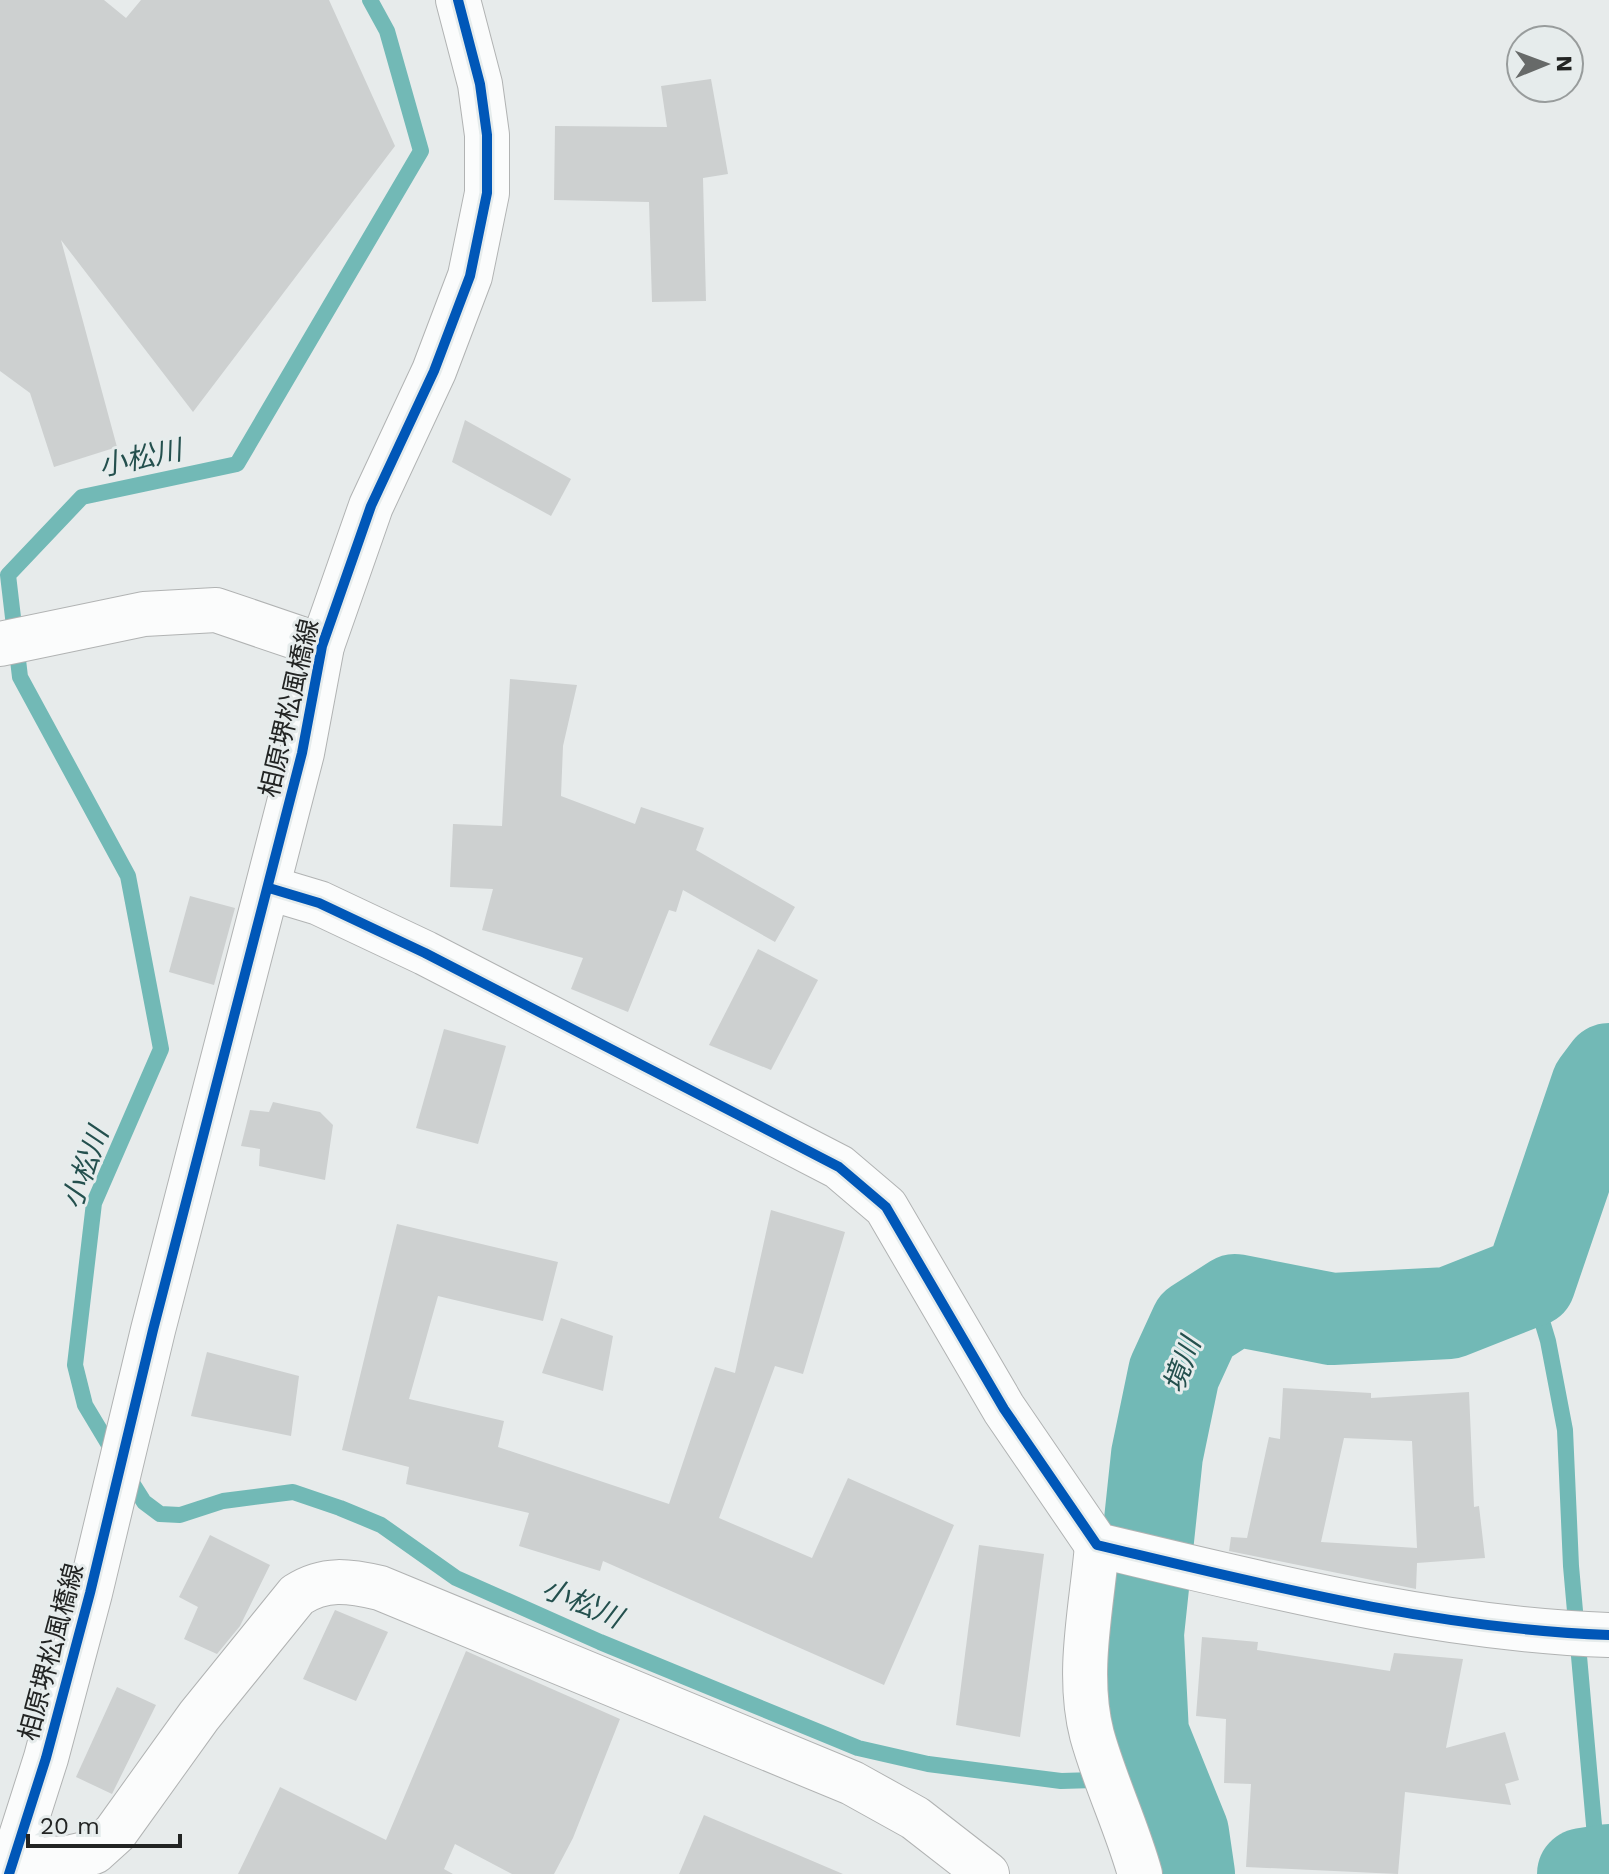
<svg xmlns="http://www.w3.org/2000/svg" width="1609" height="1874" viewBox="0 0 1609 1874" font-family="'Work Sans','Noto Sans JP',sans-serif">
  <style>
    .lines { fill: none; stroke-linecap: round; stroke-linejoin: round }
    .stream { stroke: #72b9b6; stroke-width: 16 }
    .river { stroke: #72b9b6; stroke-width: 92 }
    .building { fill: #cdd0d0; fill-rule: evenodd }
    .street-casing { stroke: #b1b3b3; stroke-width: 46 }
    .secondary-casing { stroke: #b1b3b3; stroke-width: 46 }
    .street { stroke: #fbfcfc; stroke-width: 44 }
    .secondary { stroke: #fbfcfc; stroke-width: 44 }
    .cycleway-casing { stroke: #e6ecec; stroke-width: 15 }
    .cycleway { stroke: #0057b8; stroke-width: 10 }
    .labels { text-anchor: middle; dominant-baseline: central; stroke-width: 6; stroke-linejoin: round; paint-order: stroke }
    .street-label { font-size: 26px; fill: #222423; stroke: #e6ecec }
    .water-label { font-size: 28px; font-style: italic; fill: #24504e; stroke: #e6ecec }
  </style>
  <rect width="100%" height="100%" fill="#e7ebeb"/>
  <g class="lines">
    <g class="stream">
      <path d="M 1530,1281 L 1548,1341 L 1565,1430 L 1571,1566 L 1598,1870"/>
      <path d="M 115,1455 L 85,1405 L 75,1365 L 94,1203 L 161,1049 L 128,876 L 20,677 L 8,575 L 82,497 L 237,464 L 421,151 L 387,31 L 370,0"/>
      <path d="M 127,1475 L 144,1502 L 160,1514 L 180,1515 L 223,1501 L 293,1492 L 340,1508 L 381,1525 L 456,1578 L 600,1642 L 858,1748 L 928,1764 L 1061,1781 L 1162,1778"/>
    </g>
    <g class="river">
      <path d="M 1189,1874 L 1183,1833 L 1143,1734 L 1138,1634 L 1157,1455 L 1174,1373 L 1196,1325 L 1235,1300 L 1332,1319 L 1449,1313 L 1530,1281 L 1597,1085 L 1609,1069"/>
      <path d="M 1583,1874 L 1609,1870"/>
    </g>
  </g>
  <g class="building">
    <path d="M 0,0 L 104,0 L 126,18 L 141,0 L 329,0 L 395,146 L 193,412 L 61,240 L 117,447 L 54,467 L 30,393 L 0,371 Z"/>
    <path d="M 711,79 L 728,174 L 703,178 L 706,301 L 652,302 L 649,202 L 554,200 L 555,126 L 667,127 L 661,86 Z"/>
    <path d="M 465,420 L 571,479 L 551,516 L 452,462 Z"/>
    <path d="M 510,679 L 577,685 L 563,746 L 561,796 L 635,824 L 641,807 L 704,828 L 696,850 L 795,907 L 775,942 L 683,890 L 676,912 L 669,910 L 628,1012 L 571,989 L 583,958 L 482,930 L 493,889 L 450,887 L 453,824 L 502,826 Z"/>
    <path d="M 190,896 L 235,908 L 214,985 L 169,972 Z"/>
    <path d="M 758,949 L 818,980 L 771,1070 L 709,1045 Z"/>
    <path d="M 444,1029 L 506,1046 L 478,1144 L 416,1128 Z"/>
    <path d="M 273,1102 L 320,1112 L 333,1125 L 325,1180 L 259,1166 L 260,1149 L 241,1146 L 250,1110 L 269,1112 Z"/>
    <path d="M 771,1210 L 845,1232 L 803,1374 L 775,1366 L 719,1518 L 812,1558 L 848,1478 L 954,1525 L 884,1685 L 603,1561 L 600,1571 L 519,1546 L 529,1513 L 406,1484 L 409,1467 L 342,1450 L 397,1224 L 558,1262 L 543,1321 L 438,1296 L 409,1399 L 504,1421 L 498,1447 L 669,1504 L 715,1367 L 735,1373 Z"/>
    <path d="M 561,1318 L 613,1336 L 603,1391 L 542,1373 Z"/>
    <path d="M 207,1352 L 299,1376 L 291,1436 L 191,1416 Z"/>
    <path d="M 1283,1388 L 1371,1393 L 1371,1398 L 1469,1392 L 1474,1507 L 1479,1506 L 1485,1558 L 1417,1563 L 1416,1589 L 1229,1551 L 1231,1537 L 1247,1538 L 1269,1437 L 1280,1439 ZM 1344,1438 L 1412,1441 L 1417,1548 L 1321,1542 Z"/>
    <path d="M 210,1535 L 270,1565 L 240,1626 L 217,1654 L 184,1639 L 198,1607 L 179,1597 Z"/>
    <path d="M 979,1545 L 1044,1554 L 1020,1737 L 956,1725 Z"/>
    <path d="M 335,1610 L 388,1632 L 356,1701 L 303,1679 Z"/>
    <path d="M 1202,1637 L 1258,1642 L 1257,1650 L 1390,1671 L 1394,1653 L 1463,1659 L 1446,1748 L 1505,1732 L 1519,1780 L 1505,1784 L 1511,1805 L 1405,1792 L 1398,1874 L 1246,1867 L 1251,1784 L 1224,1783 L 1226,1719 L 1196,1716 Z"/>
    <path d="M 466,1651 L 620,1719 L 573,1838 L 554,1874 L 512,1874 L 455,1844 L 444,1869 L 453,1874 L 238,1874 L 280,1787 L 386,1840 Z"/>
    <path d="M 117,1687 L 156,1705 L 112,1794 L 76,1777 Z"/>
    <path d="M 704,1815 L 843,1874 L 679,1874 Z"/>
  </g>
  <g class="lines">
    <defs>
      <g id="street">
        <path d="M 0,644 L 144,614 L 216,610 L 322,646"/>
        <path d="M 269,888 L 319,903 L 425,953 L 839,1167 L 886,1207 L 1004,1409 L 1097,1545 C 1265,1585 1436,1629 1609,1635"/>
        <path d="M 1097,1545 C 1092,1607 1076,1673 1092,1735 C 1105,1782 1127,1827 1140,1874"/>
        <path d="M 16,1861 L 68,1858 L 94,1852 L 115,1833 L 199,1716 L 297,1595 C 325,1577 349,1581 380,1588 L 852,1783 L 915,1818 L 987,1874"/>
      </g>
      <path id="secondary" d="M 9,1874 L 46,1758 L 90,1593 L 153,1330 L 302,753 L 322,646 L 371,506 L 434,371 L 470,276 L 487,193 L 487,135 L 480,84 L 458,0"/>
    </defs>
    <use href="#street" class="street-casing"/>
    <use href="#secondary" class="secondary-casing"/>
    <use href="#street" class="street"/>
    <use href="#secondary" class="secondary"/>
    <defs>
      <g id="cycleway">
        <path d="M 269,888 L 319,903 L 425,953 L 839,1167 L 886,1207 L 1004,1409 L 1097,1545 C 1265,1585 1436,1629 1609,1635"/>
        <path d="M 9,1874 L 46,1758 L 90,1593 L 153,1330 L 302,753 L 322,646 L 371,506 L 434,371 L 470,276 L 487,193 L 487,135 L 480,84 L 458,0"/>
      </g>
    </defs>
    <use href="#cycleway" class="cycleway-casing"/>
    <use href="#cycleway" class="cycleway"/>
  </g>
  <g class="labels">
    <g class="street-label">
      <text transform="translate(289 708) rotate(-77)">相原堺松風橋線</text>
      <text transform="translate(51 1652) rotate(-75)">相原堺松風橋線</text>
    </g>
    <g class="water-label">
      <text transform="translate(140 458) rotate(-12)">小松川</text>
      <text transform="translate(85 1168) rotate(-70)">小松川</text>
      <text transform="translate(1182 1365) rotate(-70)">境川</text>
      <text transform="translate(582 1603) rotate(23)">小松川</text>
    </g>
  </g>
  <g transform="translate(1545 64) rotate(89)"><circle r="38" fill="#e6ecec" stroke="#989c9c" stroke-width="2"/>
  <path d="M0-6L14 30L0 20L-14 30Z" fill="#676a69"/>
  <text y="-12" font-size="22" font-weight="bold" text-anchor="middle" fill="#222423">N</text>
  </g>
  <path d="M28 1834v12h152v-12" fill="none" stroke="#222423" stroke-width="4"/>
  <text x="40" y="1834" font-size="24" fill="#222423" stroke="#e6ecec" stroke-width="6" paint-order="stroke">20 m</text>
</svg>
